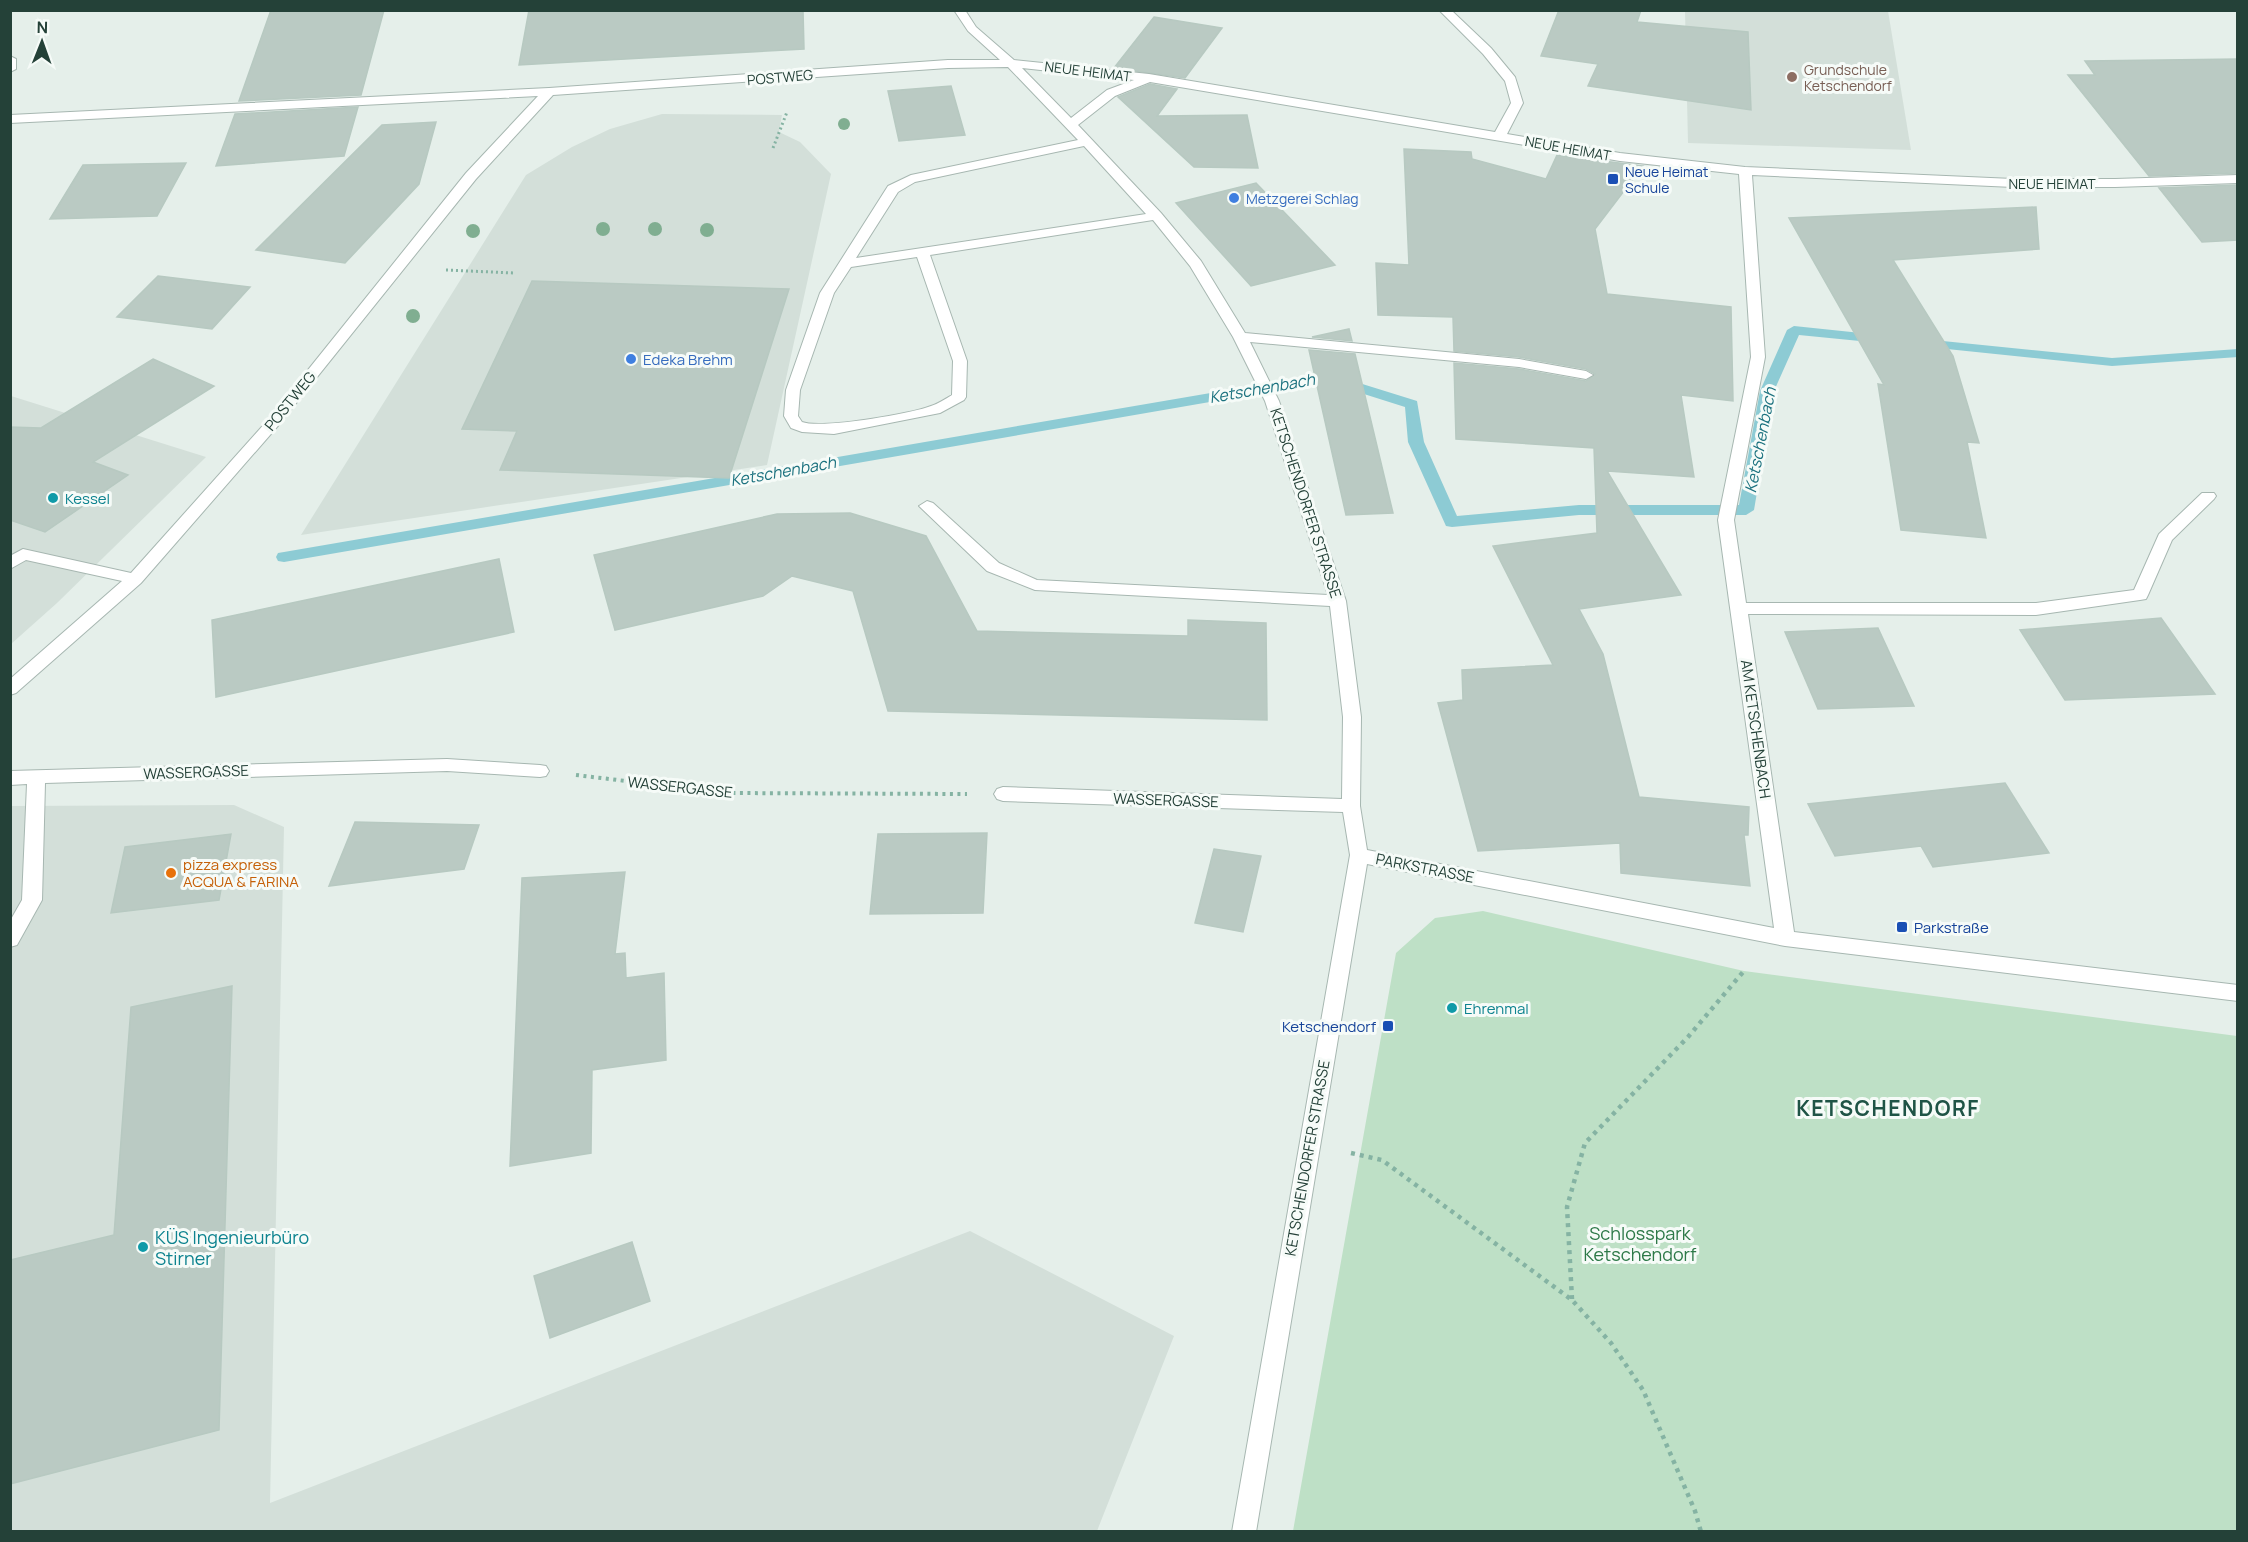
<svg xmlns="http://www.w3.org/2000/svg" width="2248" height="1542" viewBox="0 0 2248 1542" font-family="Manrope,sans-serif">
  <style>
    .built { fill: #d3dfd9 }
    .green { fill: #bee0c6 }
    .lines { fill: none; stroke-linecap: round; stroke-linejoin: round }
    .stream { fill: #8dcbd4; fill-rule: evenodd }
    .building { fill: #bacac3; stroke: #b7c9c1; stroke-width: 1.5 }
    .minor-casing { stroke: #a7b7b1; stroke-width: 2 }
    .path-far2 { stroke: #85b3a3; stroke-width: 3; stroke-dasharray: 2 3; stroke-linecap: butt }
    .path-far1 { stroke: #85b3a3; stroke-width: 4; stroke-dasharray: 3 4.5; stroke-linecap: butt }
    .path { stroke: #85b3a3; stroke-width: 4.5; stroke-dasharray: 4 5; stroke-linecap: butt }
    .minor { fill: #fff; fill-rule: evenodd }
    .tree { fill: #80ae91 }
    .education-dot { fill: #8d6e63; stroke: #f6fbf8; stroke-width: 2 }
    .transit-dot { fill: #1a4fb4; stroke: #f6fbf8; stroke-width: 2 }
    .shop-dot { fill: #3f7fe0; stroke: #f6fbf8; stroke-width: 2 }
    .culture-dot { fill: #0f9aa8; stroke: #f6fbf8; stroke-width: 2 }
    .food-dot { fill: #e8710a; stroke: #f6fbf8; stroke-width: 2 }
    .labels { text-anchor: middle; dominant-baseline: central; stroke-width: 6; stroke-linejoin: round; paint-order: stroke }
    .far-education-label { font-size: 14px; fill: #785e54; stroke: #f6fbf8; text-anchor: start }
    .far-street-label { font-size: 14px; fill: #244138; stroke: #f6fbf8 }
    .far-transit-label { font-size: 14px; fill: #164399; stroke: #f6fbf8; text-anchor: start }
    .far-shop-label { font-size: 14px; fill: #366cbe; stroke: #f6fbf8; text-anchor: start }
    .shop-label { font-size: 15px; fill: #366cbe; stroke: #f6fbf8; text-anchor: start }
    .street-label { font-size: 15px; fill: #244138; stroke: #f6fbf8 }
    .culture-label { font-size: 15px; fill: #0d838f; stroke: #f6fbf8; text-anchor: start }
    .food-label { font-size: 15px; fill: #c56008; stroke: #f6fbf8; text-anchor: start }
    .transit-label { font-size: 15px; fill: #164399; stroke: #f6fbf8; text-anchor: start }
    .water-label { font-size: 16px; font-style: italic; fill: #1c727f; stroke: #f6fbf8 }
    .near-park-label { font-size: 18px; fill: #2d7948; stroke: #f6fbf8 }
    .near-culture-label { font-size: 18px; fill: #0d838f; stroke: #f6fbf8; text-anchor: start }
    .district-label { font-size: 21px; font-weight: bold; letter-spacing: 1.5px; fill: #1f5446; stroke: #f6fbf8 }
  </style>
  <rect width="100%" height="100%" fill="#e5efea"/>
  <g class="built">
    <path d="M 1685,11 L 1888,11 L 1911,150 L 1688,143 Z"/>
    <path d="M 662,114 L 782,115 L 779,132 L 800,142 L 831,174 L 767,465 L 301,535 L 526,175 L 572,147 L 610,129 Z"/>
    <path d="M 11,396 L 206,457 L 57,603 L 11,644 Z"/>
    <path d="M 234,805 L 284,827 L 270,1503 L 970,1231 L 1174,1336 L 1097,1531 L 11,1531 L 10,806 Z"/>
  </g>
  <path class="green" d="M 1483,911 L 1744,971 L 2237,1036 L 2237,1531 L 1293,1531 L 1396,953 L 1435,918 Z"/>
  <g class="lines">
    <g class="stream">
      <path d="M 1794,326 L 1880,335 L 1887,339 L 1880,343 L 1799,335 L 1774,391 L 1754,510 L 1746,515 L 1579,515 L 1452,527 L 1446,526 L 1408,442 L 1405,407 L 1326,382 L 284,562 L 278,561 L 276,557 L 278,553 L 284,552 L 1327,373 L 1417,401 L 1424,442 L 1457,516 L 1579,505 L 1739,505 L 1760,391 L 1787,330 Z"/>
      <path d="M 1923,339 L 2112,358 L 2238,349 L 2238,357 L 2112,366 L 1918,346 L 1916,343 Z"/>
    </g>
  </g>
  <g class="building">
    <path d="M 271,10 L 384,10 L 361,95 L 239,101 Z"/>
    <path d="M 529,10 L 803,10 L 804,49 L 519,65 Z"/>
    <path d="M 1559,10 L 1641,10 L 1637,22 L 1748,32 L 1751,110 L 1588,86 L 1598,64 L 1541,56 Z"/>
    <path d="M 1154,17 L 1222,28 L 1185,78 L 1114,68 Z"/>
    <path d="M 2238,59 L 2238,173 L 2149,176 L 2068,75 L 2095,75 L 2085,61 Z"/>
    <path d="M 1150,84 L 1177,89 L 1157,116 L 1247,115 L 1258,168 L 1194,167 L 1118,97 Z"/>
    <path d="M 951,86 L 965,135 L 899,141 L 888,91 Z"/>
    <path d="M 358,107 L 344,156 L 216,166 L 235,114 Z"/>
    <path d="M 436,122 L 419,184 L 345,263 L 256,250 L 382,125 Z"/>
    <path d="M 1404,149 L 1471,152 L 1472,159 L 1546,179 L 1557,155 L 1643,166 L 1595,229 L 1607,294 L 1731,307 L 1733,401 L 1681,395 L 1694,477 L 1607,471 L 1681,595 L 1579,609 L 1603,654 L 1639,797 L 1749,807 L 1748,835 L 1744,835 L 1750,886 L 1621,873 L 1620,843 L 1478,851 L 1438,703 L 1463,700 L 1462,670 L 1553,665 L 1493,546 L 1597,533 L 1594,448 L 1456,439 L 1454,363 L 1519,369 L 1586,381 L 1595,374 L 1586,369 L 1519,357 L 1454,351 L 1453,317 L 1378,315 L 1376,263 L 1409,265 Z"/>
    <path d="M 186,163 L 157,216 L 50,219 L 83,165 Z"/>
    <path d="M 1256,183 L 1335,265 L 1251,286 L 1176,203 Z"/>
    <path d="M 2238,185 L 2238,240 L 2202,242 L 2159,188 Z"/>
    <path d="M 2036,207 L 2039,249 L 1893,260 L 1953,356 L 1979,443 L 1967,442 L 1986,538 L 1901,530 L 1878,384 L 1884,385 L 1789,218 Z"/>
    <path d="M 158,276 L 250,287 L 212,329 L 117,317 Z"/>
    <path d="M 532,281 L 789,289 L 729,478 L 500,470 L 517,431 L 462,429 Z"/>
    <path d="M 1349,329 L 1352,341 L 1312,337 Z"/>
    <path d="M 1309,350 L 1355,354 L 1393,513 L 1346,515 Z"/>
    <path d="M 153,359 L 214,386 L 93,462 L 128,475 L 45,532 L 10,520 L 10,427 L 41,428 Z"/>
    <path d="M 850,513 L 926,536 L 977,631 L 1188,636 L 1188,620 L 1266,623 L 1267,720 L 888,711 L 853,591 L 792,576 L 763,596 L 615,630 L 594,555 L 777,514 Z"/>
    <path d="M 499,559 L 514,632 L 216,697 L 212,620 Z"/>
    <path d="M 2161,618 L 2215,694 L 2065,700 L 2020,630 Z"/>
    <path d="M 1878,628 L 1914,706 L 1818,709 L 1785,632 Z"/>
    <path d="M 2005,783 L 2049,853 L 1933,867 L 1921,846 L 1835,856 L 1808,804 Z"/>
    <path d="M 355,822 L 479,825 L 464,869 L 329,886 Z"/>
    <path d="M 987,833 L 983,913 L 870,914 L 878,834 Z"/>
    <path d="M 231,834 L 219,900 L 111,913 L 125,847 Z"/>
    <path d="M 1214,849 L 1261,856 L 1243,932 L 1195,923 Z"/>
    <path d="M 625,872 L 615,954 L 625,953 L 626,978 L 664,973 L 666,1060 L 592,1070 L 591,1153 L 510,1166 L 522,878 Z"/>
    <path d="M 232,986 L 219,1430 L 10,1484 L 10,1260 L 114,1235 L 131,1007 Z"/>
    <path d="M 632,1242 L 650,1301 L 550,1338 L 534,1276 Z"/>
  </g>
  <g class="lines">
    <defs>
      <g id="minor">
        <path d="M 954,10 L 965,10 L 976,27 L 1014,60 L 1149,74 L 1495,132 L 1511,103 L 1505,81 L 1483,54 L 1439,10 L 1451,10 L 1491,48 L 1515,77 L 1523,103 L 1507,134 L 1620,153 L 1745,167 L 2013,179 L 2115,179 L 2238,175 L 2238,183 L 2115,187 L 2013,187 L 1752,175 L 1765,357 L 1734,520 L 1746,603 L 2036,603 L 2134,590 L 2159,534 L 2202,493 L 2214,493 L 2216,496 L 2214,499 L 2172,540 L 2148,595 L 2146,599 L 2140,600 L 2036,615 L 1748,614 L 1794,932 L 2238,985 L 2238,1001 L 1785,946 L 1367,864 L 1256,1532 L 1232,1532 L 1350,855 L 1343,812 L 1003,801 L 997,799 L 994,794 L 997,789 L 1003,787 L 1342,799 L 1343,717 L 1330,606 L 1035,590 L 987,571 L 919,506 L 927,501 L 933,503 L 999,563 L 1037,580 L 1328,595 L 1265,401 L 1233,337 L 1190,266 L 1153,220 L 930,255 L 967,361 L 966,397 L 964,400 L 940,413 L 834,434 L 802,432 L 791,428 L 784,416 L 786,390 L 820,293 L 888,186 L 911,175 L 1078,140 L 1008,67 L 948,68 L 553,95 L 476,179 L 277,427 L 141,583 L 16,693 L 10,695 L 10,679 L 122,581 L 26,560 L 10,569 L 10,556 L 23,549 L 131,573 L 267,421 L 466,173 L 538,96 L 10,123 L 10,115 L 549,88 L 948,60 L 1000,60 L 968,31 ZM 1022,68 L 1134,80 L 1107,90 L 1071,118 ZM 1150,82 L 1620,161 L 1739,174 L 1751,357 L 1718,520 L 1774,928 L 1367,850 L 1360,806 L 1361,717 L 1346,601 L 1279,401 L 1250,342 L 1519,367 L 1586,379 L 1593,375 L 1586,371 L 1519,359 L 1245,333 L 1201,261 L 1161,213 L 1078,125 L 1115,96 ZM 1084,146 L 1146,214 L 856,258 L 898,192 L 915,182 ZM 917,257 L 953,361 L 952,395 C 945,399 938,404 931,406 C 910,414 821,429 802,422 L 798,416 L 800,390 L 834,293 L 851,267 Z"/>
        <path d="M 10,56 L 16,59 L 16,69 L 10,72 Z"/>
        <path d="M 447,759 L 540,765 L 546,766 L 549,771 L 546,776 L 540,777 L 447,771 L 45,783 L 42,900 L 17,945 L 10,947 L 10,921 L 22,900 L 27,784 L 10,785 L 10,771 Z"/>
      </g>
    </defs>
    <use href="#minor" class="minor-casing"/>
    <g class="path-far2">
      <path d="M 773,148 L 787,112"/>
      <path d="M 10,248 L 10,278"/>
      <path d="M 446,270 L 514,273"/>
    </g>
    <path class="path-far1" d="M 576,775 L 726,793 L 967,794"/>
    <g class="path">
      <path d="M 1351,1153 L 1382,1160 L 1572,1300 L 1611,1343 L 1643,1390 L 1695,1511 L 1701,1532"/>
      <path d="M 1572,1299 L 1567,1207 L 1585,1143 L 1688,1037 L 1743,972"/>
    </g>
    <use href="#minor" class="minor"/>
  </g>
  <g class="tree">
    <circle cx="844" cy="124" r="6"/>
    <circle cx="603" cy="229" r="7"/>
    <circle cx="655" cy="229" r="7"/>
    <circle cx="707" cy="230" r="7"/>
    <circle cx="473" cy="231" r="7"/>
    <circle cx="413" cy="316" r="7"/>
  </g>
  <circle class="education-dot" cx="1792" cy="77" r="6"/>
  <g class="transit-dot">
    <rect x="1607" y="173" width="12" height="12" rx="3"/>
    <rect x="1896" y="921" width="12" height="12" rx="3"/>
    <rect x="1382" y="1020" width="12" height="12" rx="3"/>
  </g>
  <g class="shop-dot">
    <circle cx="1234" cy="198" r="6"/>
    <circle cx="631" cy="359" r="6"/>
  </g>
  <g class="culture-dot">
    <circle cx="53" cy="498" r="6"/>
    <circle cx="1452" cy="1008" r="6"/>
    <circle cx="143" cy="1247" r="6"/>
  </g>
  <circle class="food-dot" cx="171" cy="873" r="6"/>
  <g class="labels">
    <g class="far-education-label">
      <text x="1804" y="69">Grundschule<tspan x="1804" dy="16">Ketschendorf</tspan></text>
    </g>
    <g class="far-street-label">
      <text transform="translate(1088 71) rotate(7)">NEUE HEIMAT</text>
      <text transform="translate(780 77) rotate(-5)">POSTWEG</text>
      <text transform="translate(1568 148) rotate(10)">NEUE HEIMAT</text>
      <text x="2052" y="183">NEUE HEIMAT</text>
    </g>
    <g class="far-transit-label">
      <text x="1625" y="171">Neue Heimat<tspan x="1625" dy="16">Schule</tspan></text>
    </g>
    <g class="far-shop-label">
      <text x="1246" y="198">Metzgerei Schlag</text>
    </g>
    <g class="shop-label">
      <text x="643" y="359">Edeka Brehm</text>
    </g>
    <g class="street-label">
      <text transform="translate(290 401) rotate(-51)">POSTWEG</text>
      <text transform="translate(1306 503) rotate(72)">KETSCHENDORFER STRASSE</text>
      <text transform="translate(1756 729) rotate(82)">AM KETSCHENBACH</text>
      <text transform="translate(196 772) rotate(-2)">WASSERGASSE</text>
      <text transform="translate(680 787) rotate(6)">WASSERGASSE</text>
      <text transform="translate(1166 800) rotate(2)">WASSERGASSE</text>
      <text transform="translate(1425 868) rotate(11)">PARKSTRASSE</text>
      <text transform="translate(1307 1158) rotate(-80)">KETSCHENDORFER STRASSE</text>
    </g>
    <g class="culture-label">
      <text x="65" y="498">Kessel</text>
      <text x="1464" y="1008">Ehrenmal</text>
    </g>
    <g class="food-label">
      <text x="183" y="864">pizza express<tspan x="183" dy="17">ACQUA &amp; FARINA</tspan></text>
    </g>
    <g class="transit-label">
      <text x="1914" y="927">Parkstraße</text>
      <text x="1376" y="1026" text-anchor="end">Ketschendorf</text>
    </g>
    <g class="water-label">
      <text transform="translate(1262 388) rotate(-10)">Ketschenbach</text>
      <text transform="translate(1760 440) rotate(-79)">Ketschenbach</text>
      <text transform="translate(783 471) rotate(-10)">Ketschenbach</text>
    </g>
    <g class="near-park-label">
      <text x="1640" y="1233">Schlosspark<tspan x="1640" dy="21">Ketschendorf</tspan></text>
    </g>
    <g class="near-culture-label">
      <text x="155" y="1237">KÜS Ingenieurbüro<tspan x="155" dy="21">Stirner</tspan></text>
    </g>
    <g class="district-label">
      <text x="1888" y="1108">KETSCHENDORF</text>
    </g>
  </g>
  <rect width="2248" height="1542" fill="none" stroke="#244138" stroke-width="24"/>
  <g transform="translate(42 42) rotate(1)" stroke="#f6fbf8" stroke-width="4.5" paint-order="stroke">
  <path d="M0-4.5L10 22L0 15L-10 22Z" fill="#244138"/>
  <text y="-9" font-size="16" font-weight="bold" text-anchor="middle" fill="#244138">N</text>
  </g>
</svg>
